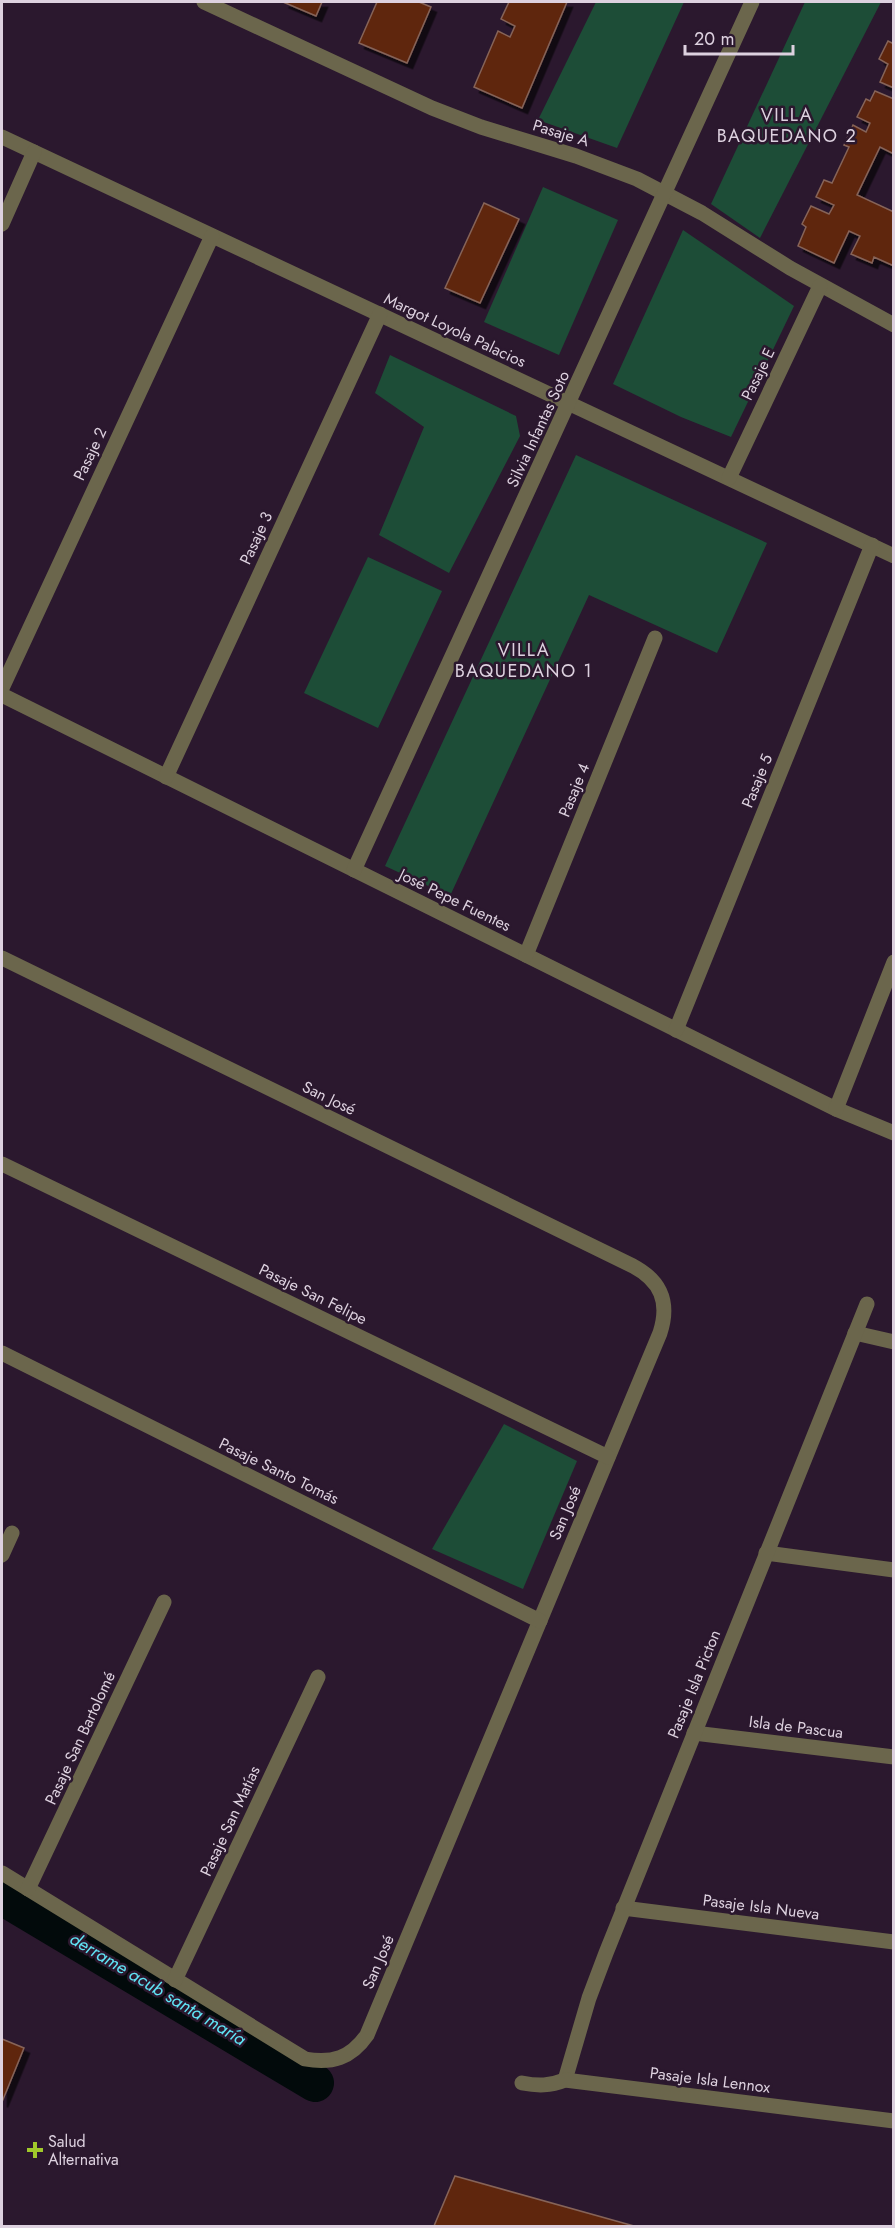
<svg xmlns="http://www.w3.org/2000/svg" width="895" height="2228" viewBox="0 0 895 2228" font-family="Jost,sans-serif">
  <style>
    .green { fill: #1d4d37 }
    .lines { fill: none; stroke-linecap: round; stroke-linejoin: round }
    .canal { stroke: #020a0b; stroke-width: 38 }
    .building { fill: #5e2610; stroke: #866458; stroke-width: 1.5; filter: url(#shadow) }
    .minor { stroke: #6b664c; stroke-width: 15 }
    .poi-dot { fill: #a0c92b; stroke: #2b182e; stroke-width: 2 }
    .labels { text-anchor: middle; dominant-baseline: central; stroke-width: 5; stroke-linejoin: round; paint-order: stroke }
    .street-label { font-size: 16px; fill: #ddd1df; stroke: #2b182e }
    .poi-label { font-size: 16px; fill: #ddd1df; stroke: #2b182e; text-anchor: start }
    .neighbourhood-label { font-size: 18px; letter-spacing: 1.5px; fill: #ddd1df; stroke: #2b182e }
    .water-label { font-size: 18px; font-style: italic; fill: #60e5f6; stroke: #2b182e }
  </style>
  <defs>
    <filter id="shadow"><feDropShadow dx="5.5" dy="5.5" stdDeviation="0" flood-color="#0009"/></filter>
  </defs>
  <rect width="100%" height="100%" fill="#2b182e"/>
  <g class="green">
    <path d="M 596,2 L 684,2 L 617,148 L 538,120 Z"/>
    <path d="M 805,2 L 881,2 L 760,238 L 711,204 Z"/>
    <path d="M 543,187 L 618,220 L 559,355 L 484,322 Z"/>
    <path d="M 683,230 L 794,306 L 731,437 L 681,417 L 613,384 Z"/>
    <path d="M 390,355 L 516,416 L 520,436 L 449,573 L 379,535 L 424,427 L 375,393 Z"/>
    <path d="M 576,455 L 767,543 L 717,653 L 589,595 L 450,896 L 385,866 Z"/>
    <path d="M 368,557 L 442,591 L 378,728 L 304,693 Z"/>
    <path d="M 504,1424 L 577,1461 L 523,1589 L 432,1549 Z"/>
  </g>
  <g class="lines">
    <path class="canal" d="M 2,1896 L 315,2083"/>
  </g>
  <g class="building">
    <path d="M 283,2 L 322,2 L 316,16 Z"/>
    <path d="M 377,2 L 419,2 L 431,7 L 407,63 L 359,43 Z"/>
    <path d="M 509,2 L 567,2 L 522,108 L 474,87 L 498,31 L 510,37 L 515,26 L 501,19 Z"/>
    <path d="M 888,41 L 894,44 L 894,88 L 880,82 L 888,64 L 879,59 Z"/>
    <path d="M 875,91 L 894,99 L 894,154 L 880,147 L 857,195 L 894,212 L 894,266 L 874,257 L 872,263 L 851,254 L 860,236 L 849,231 L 834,263 L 798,246 L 806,227 L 802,224 L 811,206 L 829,214 L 834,205 L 816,197 L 824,180 L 832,183 L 849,147 L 844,145 L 853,125 L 866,132 L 870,123 L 857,117 L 866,99 L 870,101 Z"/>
    <path d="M 484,203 L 519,219 L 480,303 L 445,288 Z"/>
    <path d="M 2,2039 L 24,2048 L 2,2102 Z"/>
    <path d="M 455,2176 L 634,2226 L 434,2226 Z"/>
  </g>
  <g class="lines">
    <g class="minor">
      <path d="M 204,2 L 432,108 L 481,127 L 576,156 L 637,179 L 702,213 L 790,268 L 894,325"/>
      <path d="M 2,137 L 894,556"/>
      <path d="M 2,224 L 34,152"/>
      <path d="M 729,478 L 820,286"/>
      <path d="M 2,688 L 212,236"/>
      <path d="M 2,695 L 836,1109 L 894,1133"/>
      <path d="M 166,777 L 380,314"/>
      <path d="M 354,870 L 752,2"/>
      <path d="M 526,955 L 655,638"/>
      <path d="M 2,958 L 633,1266 C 661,1281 670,1302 660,1333 L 367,2035 C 351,2058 332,2064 305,2059 L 2,1873"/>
      <path d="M 676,1030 L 872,545"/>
      <path d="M 836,1109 L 894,962"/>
      <path d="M 2,1164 L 608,1457"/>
      <path d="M 855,1333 L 894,1342"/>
      <path d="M 2,1353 L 540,1621"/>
      <path d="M 766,1553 L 894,1570"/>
      <path d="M 2,1555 L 12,1533"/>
      <path d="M 694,1733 L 894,1757"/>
      <path d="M 28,1889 L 164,1602"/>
      <path d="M 623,1908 L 894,1942"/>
      <path d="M 175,1980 L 318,1677"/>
      <path d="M 565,2080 L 589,1998 L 606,1953 L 867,1304"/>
      <path d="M 522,2083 C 538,2086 550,2086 565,2080 L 894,2121"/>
    </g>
  </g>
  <path class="poi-dot" d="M32 2141h6v6h6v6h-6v6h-6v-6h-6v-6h6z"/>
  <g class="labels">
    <g class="street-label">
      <text transform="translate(561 133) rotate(17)">Pasaje A</text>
      <text transform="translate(455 330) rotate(25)">Margot Loyola Palacios</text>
      <text transform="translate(758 374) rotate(-64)">Pasaje E</text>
      <text transform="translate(538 429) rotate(-65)">Silvia Infantas Soto</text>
      <text transform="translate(90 454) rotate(-65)">Pasaje 2</text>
      <text transform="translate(256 538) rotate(-65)">Pasaje 3</text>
      <text transform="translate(757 781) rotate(-68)">Pasaje 5</text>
      <text transform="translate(574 790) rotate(-68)">Pasaje 4</text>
      <text transform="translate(455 900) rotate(26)">José Pepe Fuentes</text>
      <text transform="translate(329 1098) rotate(26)">San José</text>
      <text transform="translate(313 1294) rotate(26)">Pasaje San Felipe</text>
      <text transform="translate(279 1471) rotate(26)">Pasaje Santo Tomás</text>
      <text transform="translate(565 1513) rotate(-67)">San José</text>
      <text transform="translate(694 1684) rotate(-68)">Pasaje Isla Picton</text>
      <text transform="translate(796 1727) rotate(7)">Isla de Pascua</text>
      <text transform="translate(80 1738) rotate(-65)">Pasaje San Bartolomé</text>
      <text transform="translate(230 1821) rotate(-65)">Pasaje San Matías</text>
      <text transform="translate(761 1907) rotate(7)">Pasaje Isla Nueva</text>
      <text transform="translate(378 1962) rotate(-67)">San José</text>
      <text transform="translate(710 2080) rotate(7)">Pasaje Isla Lennox</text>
    </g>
    <g class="poi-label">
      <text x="48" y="2141">Salud<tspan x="48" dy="18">Alternativa</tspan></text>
    </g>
    <g class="neighbourhood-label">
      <text x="787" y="115">VILLA<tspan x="787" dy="21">BAQUEDANO 2</tspan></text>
      <text x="524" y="650">VILLA<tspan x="524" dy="21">BAQUEDANO 1</tspan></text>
    </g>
    <g class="water-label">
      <text transform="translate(158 1989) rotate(31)">derrame acub santa maría</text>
    </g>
  </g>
  <rect width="895" height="2228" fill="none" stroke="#ddd1df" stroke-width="6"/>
  <path d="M685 45v9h108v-9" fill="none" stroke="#ddd1df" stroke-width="3"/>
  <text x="694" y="45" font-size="18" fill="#ddd1df" stroke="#2b182e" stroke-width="4.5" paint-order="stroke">20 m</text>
</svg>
